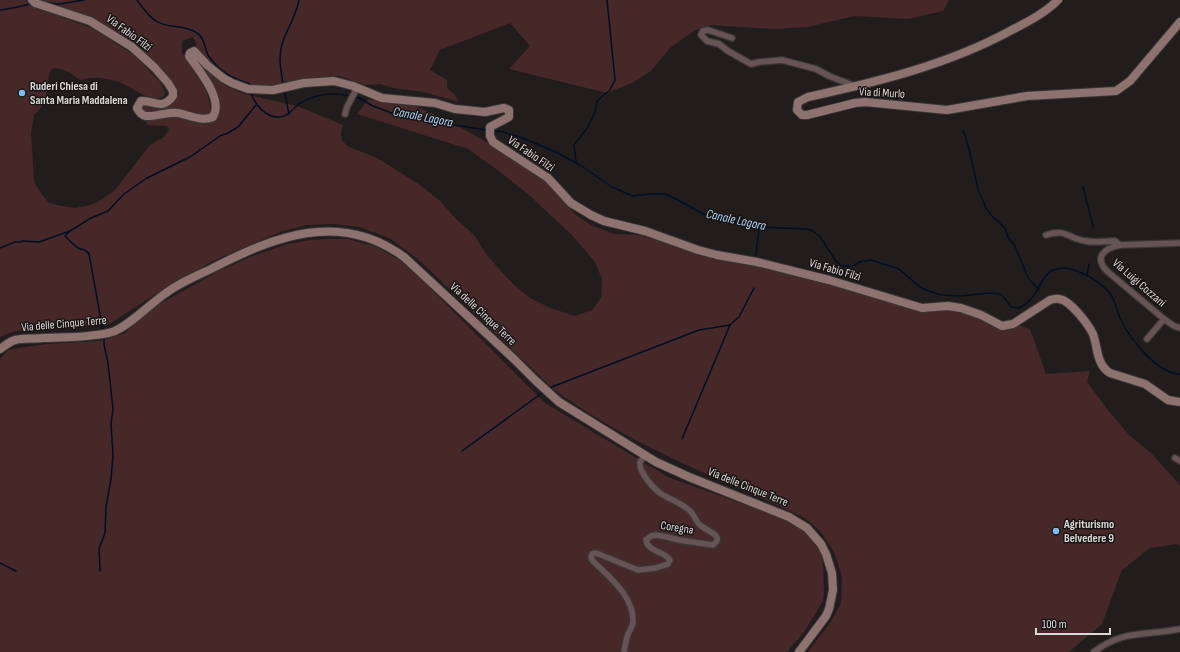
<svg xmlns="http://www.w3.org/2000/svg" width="1180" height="652" viewBox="0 0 1180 652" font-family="'Sofia Sans Condensed',sans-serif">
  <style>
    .green { fill: #462828 }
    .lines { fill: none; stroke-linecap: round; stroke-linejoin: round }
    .stream { stroke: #000f22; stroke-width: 1.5 }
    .street-casing { stroke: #3c3737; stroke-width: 8 }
    .secondary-casing { stroke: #3c3737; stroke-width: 10 }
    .street { stroke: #655453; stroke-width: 5.5 }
    .secondary { stroke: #8d7270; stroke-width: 8 }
    .poi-dot { fill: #78bff7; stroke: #191414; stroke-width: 1.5 }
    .labels { text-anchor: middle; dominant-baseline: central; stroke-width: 3; stroke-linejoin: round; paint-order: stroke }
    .street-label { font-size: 12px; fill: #dbd8d8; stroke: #191414 }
    .poi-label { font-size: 12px; font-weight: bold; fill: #dbd8d8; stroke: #191414; text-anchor: start }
    .water-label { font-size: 13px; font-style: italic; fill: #abd4f7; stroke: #191414 }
  </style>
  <rect width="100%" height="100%" fill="#221d1d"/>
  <g class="green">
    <path d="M 0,0 L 26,0 L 30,5 L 37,8 L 94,29 L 134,55 L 160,82 L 165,92 L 164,96 C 152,105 131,86 119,82 C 104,78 95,76 80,80 C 71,73 64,68 53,68 L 49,73 L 48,86 L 44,104 L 34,115 L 31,133 L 34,182 L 43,196 L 49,203 L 57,205 L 75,208 L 87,206 L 98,202 L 115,190 L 150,145 L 164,137 L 169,130 L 167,126 L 147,125 L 146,120 C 156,120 167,117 177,118 C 195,120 202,130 219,117 C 223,95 212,83 200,65 L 200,64 L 219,81 L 228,87 L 244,94 L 297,106 L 343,125 L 341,133 L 342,140 L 347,146 L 377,158 L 420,185 L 440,201 L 457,220 L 475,236 L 486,254 L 499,269 L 514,285 L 530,298 L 550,308 L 575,316 L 592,310 L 601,298 L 602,279 L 595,262 L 572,235 L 529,195 L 499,171 L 468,149 L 357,114 L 369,99 L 386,103 L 413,105 L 451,122 L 488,143 L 546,181 L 576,215 L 591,225 L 614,234 L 645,235 L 672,246 L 701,256 L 762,267 L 827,283 L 911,308 L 923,313 L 944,310 L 963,313 L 979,317 L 1001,329 L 1010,330 L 1018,325 L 1030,329 L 1046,374 L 1090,371 L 1087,382 L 1108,410 L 1129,435 L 1151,453 L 1180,485 L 1180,546 L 1177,544 L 1150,548 L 1122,570 L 1102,624 L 1069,652 L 808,652 L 832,620 L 841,603 L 842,576 L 833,550 L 820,531 L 805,518 C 719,478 628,445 552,388 L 419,260 L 391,239 L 360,227 L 334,224 L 306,225 L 280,232 L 213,261 L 165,288 L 109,324 L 102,325 C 73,327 25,324 0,337 Z"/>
    <path d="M 38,0 L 949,0 L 943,11 L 908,19 L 855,16 L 807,27 L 774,29 L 710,25 L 695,30 L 670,48 L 651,71 L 634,82 L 607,93 L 509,69 L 530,46 L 510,23 L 440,50 L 430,70 L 447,80 L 447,88 L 455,95 L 459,102 L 423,92 L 393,88 L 380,84 L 365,85 L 339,76 L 300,79 L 276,85 L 251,86 L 242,84 L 224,75 L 196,48 L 196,43 L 193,37 L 182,41 L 182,53 L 207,92 L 211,111 L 209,114 L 205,115 L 180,110 L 146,112 L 141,110 L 142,103 L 173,101 L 161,70 L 149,56 L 135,44 L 121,37 L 90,17 Z"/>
    <path d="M 330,239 L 348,239 L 377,247 L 399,260 L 423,281 L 545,403 L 668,477 L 781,518 L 805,531 L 814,540 L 820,552 L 823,564 L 824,591 L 823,601 L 804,632 L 787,652 L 0,652 L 0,359 L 8,350 L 25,347 L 48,344 L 100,341 L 125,333 L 147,311 L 219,271 L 255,255 L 288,244 L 311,240 Z"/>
  </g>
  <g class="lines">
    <g class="stream">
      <path d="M 137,0 C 142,7 148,16 156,21 C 168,29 185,24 197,33 C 205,38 204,47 208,55 C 218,71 232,79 250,84 L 250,87"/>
      <path d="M 47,3 L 59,4 L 84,0"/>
      <path d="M 0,10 C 11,9 21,6 31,4"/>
      <path d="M 283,84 C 281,70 278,58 282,44 C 287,29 296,16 299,0"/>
      <path d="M 284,90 L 289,114"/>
      <path d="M 251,92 C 254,104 266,118 279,117 C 289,117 292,109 299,104 C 314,94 333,92 350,96"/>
      <path d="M 354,96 L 359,98 L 373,106 L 394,114 L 407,114 L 419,116 L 441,123 L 486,130"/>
      <path d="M 492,130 L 503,132 L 520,137 L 558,153 L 580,165 L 612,187 L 633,196 L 650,194 L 665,194 L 676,199 L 705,215 L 759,227 L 807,229 L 813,231 L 820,237 L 836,261 L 842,266 L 852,266 L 862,261 L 871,260 L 899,269 L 921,288 L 941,295 L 961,296 L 989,293 L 999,294 L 1002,295 L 1011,307 L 1019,308 C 1023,306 1028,303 1031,299 C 1039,291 1042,275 1053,270 C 1070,262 1101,281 1111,295 C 1116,302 1117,312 1121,320 C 1130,339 1158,374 1180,374"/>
      <path d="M 963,130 L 968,145 L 978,189 L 986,208 L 991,215 L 1005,228 L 1008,237 L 1015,246 L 1027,275 L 1031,282 L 1039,289"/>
      <path d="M 576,162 L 574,145 C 584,133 596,118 597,101 L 610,90 L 615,80 L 607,0"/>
      <path d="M 1083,187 L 1093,227"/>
      <path d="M 70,231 L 65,236 C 69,240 73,245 78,248 C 82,250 86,249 89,254 L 103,331"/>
      <path d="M 0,248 L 15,242 L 20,242 L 22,241 L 39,242 L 70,231 L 91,218 L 108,211 L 124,194 L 147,178 L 190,157 L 220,136 L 228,133 L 238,127 L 256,105"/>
      <path d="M 756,255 L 759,227"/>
      <path d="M 1087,276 L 1089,264"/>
      <path d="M 549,388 L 699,330 L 730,325"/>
      <path d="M 682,439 L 730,325 L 739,317 L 754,288"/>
      <path d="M 462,451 L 542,393"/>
      <path d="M 0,563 L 16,571"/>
      <path d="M 100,571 L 99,549 L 105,533 L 106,507 L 111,479 L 113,455 L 111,424 L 113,409 L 108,363 L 104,345 L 104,337"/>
    </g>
    <defs>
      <g id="street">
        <path d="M 732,38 L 708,30 L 703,31 L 701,35 L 707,41 L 719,44 L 728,51 L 751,64 L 759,62 L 782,60 L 816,69 L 829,76 L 855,86"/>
        <path d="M 345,114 L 347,107 L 357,88"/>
        <path d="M 1046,235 C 1067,228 1068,239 1086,241 C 1095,243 1105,241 1115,241 L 1120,245"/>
        <path d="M 1180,243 L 1120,245 C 1104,248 1093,258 1108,272 L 1164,319 L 1174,326 L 1180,328"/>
        <path d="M 1147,339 L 1164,319"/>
        <path d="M 1175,458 L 1180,461"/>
        <path d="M 624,652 C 625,646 626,640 628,634 C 630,630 633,626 633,622 C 634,596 609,577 592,560 L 591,557 L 592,554 L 596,553 L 638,570 L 656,568 L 668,564 L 670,560 C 664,551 648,552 646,540 L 651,536 L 656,535 L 667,537 L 679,540 L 713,545 C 726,536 705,530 700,525 C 696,522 695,516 691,512 C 683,503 670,500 660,493 C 653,488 639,472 640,463 C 640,460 643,458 645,456"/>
        <path d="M 1094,652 C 1123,629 1147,636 1180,629"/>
      </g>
      <g id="secondary">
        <path d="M 32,0 L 35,3 L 90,21 L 132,47 L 155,68 L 168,83 L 173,91 L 173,96 C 162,111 154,100 141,101 L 137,108 C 139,112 141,115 146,116 C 157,117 167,111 178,113 C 189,115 202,122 213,117 C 224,99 199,71 189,56 L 190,53 L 194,51 L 207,65 L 223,78 L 232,83 L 248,89 L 273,90 L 304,83 L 334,81 L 353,86 L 382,98 L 435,103 L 455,109 L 485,112 L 504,108 L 509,110 L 509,117 L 490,127 L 490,136 L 493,142 L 548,178 L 571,203 L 591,215 L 604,221 L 645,231 L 698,250 L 717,255 L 757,262 L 829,280 L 922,308 L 948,306 L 961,308 L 981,315 L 1002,326 L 1013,324 L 1050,300 C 1053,299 1056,298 1059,299 C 1070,300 1088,324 1093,334 C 1098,348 1096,364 1110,373 L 1145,384 L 1168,400 L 1180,402"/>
        <path d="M 1058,0 C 1044,14 1027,22 1010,31 C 947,65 877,82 808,97 L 798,102 L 797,110 L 802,115 L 807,115 L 855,103 L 865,102 L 947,110 L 1027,96 L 1116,91 L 1130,81 L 1180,22"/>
        <path d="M 0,349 C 5,346 10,341 15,340 C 24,338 34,339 43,338 C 64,337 91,338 112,332 C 127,328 152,302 166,293 C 179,283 196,276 211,269 C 275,236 340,210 404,257 L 514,359 L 536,381 L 559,402 L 656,462 L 689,477 L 789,517 L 807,528 L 821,544 L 826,554 L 832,573 L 833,590 L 829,609 L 826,616 L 799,652"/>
      </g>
    </defs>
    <use href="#street" class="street-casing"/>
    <use href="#secondary" class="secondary-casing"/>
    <use href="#street" class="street"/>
    <use href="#secondary" class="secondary"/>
  </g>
  <g class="poi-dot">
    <circle cx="22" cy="93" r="4"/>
    <circle cx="1056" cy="531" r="4"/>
  </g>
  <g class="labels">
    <g class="street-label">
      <text transform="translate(129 33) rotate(36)">Via Fabio Filzi</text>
      <text transform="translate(882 93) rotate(3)">Via di Murlo</text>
      <text transform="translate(531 154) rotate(34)">Via Fabio Filzi</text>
      <text transform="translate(835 270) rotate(16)">Via Fabio Filzi</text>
      <text transform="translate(1139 283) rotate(41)">Via Luigi Cozzani</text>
      <text transform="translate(483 314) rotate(43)">Via delle Cinque Terre</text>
      <text transform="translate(64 324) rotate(-5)">Via delle Cinque Terre</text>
      <text transform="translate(748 487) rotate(22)">Via delle Cinque Terre</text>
      <text transform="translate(677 528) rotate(9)">Coregna</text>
    </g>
    <g class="poi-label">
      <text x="30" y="86">Ruderi Chiesa di<tspan x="30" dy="14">Santa Maria Maddalena</tspan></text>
      <text x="1064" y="524">Agriturismo<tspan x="1064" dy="14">Belvedere 9</tspan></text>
    </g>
    <g class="water-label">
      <text transform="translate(423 117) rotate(11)">Canale Lagora</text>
      <text transform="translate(736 220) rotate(12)">Canale Lagora</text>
    </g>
  </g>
  <path d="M1036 628v6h74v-6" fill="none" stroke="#dbd8d8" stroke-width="2"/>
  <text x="1042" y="628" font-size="12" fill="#dbd8d8" stroke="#191414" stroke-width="3" paint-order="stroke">100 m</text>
</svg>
